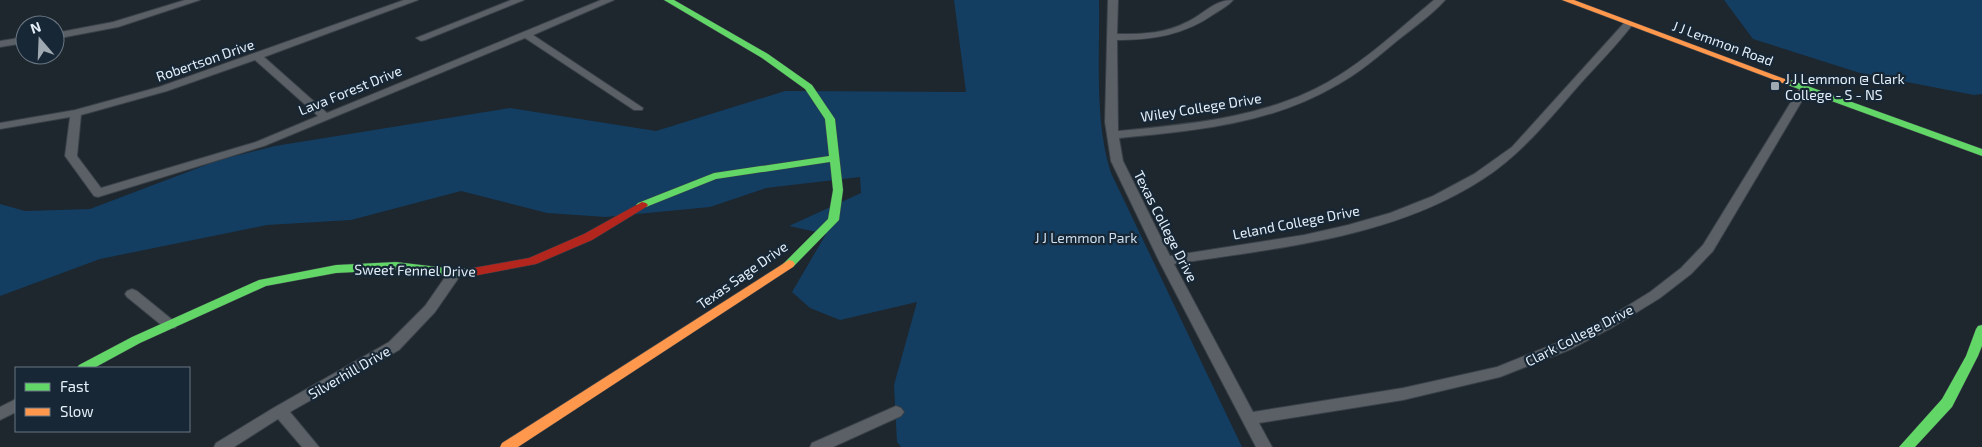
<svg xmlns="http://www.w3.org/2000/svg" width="1982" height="447" viewBox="0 0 1982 447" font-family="'Exo 2',sans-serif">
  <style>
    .green { fill: #133e61 }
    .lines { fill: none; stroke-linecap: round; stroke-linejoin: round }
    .street-casing { stroke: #394047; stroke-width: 2 }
    .fast-casing { stroke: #394047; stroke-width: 1 }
    .slow-casing { stroke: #394047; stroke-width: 1 }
    .jam-casing { stroke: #394047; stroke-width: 1 }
    .street { fill: #5a6066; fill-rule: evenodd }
    .fast { fill: #63d668; fill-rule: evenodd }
    .slow { fill: #ff974d; fill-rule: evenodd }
    .jam { fill: #b3261e; fill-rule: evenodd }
    .poi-dot { fill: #9fa9b2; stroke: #172735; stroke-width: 2 }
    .labels { text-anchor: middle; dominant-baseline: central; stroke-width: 4.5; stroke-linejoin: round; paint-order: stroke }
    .street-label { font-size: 14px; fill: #e4eff9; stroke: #172735 }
    .poi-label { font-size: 14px; fill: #e4eff9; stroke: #172735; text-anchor: start }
    .park-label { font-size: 14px; fill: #ccdeee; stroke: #172735 }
  </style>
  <rect width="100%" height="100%" fill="#1e262e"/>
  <g class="green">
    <path d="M 954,0 L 1099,0 C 1100,55 1094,121 1111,173 L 1242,447 L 901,447 L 897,442 L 894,385 L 917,302 L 840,320 L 810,308 L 792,292 L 826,234 L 789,226 L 861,193 L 860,177 L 766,188 L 710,207 L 606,217 L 547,213 L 461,191 L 351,220 L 267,225 L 100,259 L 0,296 L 0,204 L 25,211 L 90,209 L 219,160 L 275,146 L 510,108 L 656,131 L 785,91 L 966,92 Z"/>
    <path d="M 1724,0 L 1982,0 L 1982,94 L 1974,95 L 1860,73 L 1753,39 Z"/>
  </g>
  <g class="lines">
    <defs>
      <g id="street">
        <path d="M 185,0 L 200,0 L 118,27 L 55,39 L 55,33 L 113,22 Z"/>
        <path d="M 404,0 L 418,0 L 264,57 L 327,113 L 601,0 L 614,0 L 533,35 L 643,108 L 642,110 L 634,110 L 525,38 L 264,146 L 98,197 L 94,196 L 65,156 L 70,117 L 0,129 L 0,123 L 75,110 L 159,87 ZM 255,60 L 318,116 L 256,142 L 101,188 L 77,156 L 81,115 L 167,91 Z"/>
        <path d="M 511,0 L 524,0 L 425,40 L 421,41 L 416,38 Z"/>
        <path d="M 1108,0 L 1118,0 L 1117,34 L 1121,34 C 1145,34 1166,33 1187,22 C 1204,14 1214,0 1233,0 C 1228,6 1220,10 1214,14 C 1184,35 1153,40 1117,40 L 1118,131 C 1190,124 1264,118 1328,82 C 1367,60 1400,28 1434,0 L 1445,0 C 1432,15 1414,27 1398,40 C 1379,56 1359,73 1337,85 C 1272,124 1193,131 1119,138 L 1123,161 L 1170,256 L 1304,235 L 1348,225 L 1390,213 L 1433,196 L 1474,174 L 1512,147 L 1625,22 L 1628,21 L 1633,24 C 1617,45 1598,64 1580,84 C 1550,118 1522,154 1483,179 C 1393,238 1277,248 1174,264 L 1253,412 L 1403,388 L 1497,367 L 1559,342 L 1603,321 L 1650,292 L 1681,268 L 1703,245 L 1799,89 L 1804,86 L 1809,89 L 1713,251 L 1691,274 L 1660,298 L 1613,327 L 1569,350 L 1500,377 L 1403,400 L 1259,423 L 1272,447 L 1256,447 L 1159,261 L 1111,161 L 1105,122 Z"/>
        <path d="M 25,37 L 25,43 L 0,47 L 0,41 Z"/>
        <path d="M 455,269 L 460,270 L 462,273 L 435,312 L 399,350 L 290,412 L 319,447 L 302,447 L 278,419 L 234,447 L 214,447 L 216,443 L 275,407 L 389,342 L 425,306 L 450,270 Z"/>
        <path d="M 132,289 L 137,291 L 175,322 L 177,325 L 175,328 L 165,328 L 127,297 L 125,294 L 127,291 Z"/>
        <path d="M 16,399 L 16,412 L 0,420 L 0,407 Z"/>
        <path d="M 896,406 L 901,408 L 904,412 L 901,416 L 833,447 L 810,447 L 812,443 Z"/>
      </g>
      <g id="fast">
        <path d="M 664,0 L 674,0 L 768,54 L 812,85 L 835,119 L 843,190 L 839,220 L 793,267 L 785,267 L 783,264 L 828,219 L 833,190 L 830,162 L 716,179 L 646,207 L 638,207 L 636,205 L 638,203 L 714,173 L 829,156 L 825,119 L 805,89 L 762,58 Z"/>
        <path d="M 1788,79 L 1982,149 L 1982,156 L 1785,84 L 1783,82 Z"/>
        <path d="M 396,262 L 455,269 L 473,268 L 479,272 L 473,276 L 455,277 L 396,270 L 336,273 L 266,286 L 140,343 L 94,368 L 77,368 L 79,365 L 132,337 L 259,280 L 336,265 Z"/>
        <path d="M 1982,325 L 1982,346 L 1978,356 L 1952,407 L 1915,447 L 1899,447 L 1942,399 L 1966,356 L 1976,329 L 1978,326 Z"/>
      </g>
      <g id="slow">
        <path d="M 1562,0 L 1574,0 L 1793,82 L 1788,85 L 1785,84 Z"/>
        <path d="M 789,260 L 793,261 L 795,264 L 793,267 L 518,447 L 500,447 L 502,443 Z"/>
      </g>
      <path id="jam" d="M 642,202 L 646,203 L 648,205 L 646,207 L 592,240 L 536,264 L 473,276 L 467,272 L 473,268 L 529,258 L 584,234 Z"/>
    </defs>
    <use href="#street" class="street-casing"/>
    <use href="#fast" class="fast-casing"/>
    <use href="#slow" class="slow-casing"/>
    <use href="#jam" class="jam-casing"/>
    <use href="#street" class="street"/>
    <use href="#fast" class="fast"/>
    <use href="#slow" class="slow"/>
    <use href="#jam" class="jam"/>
  </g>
  <rect class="poi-dot" x="1770" y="81" width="10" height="10" rx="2.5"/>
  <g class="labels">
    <g class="street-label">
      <text transform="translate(1723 43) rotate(20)">J J Lemmon Road</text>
      <text transform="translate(205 60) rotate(-19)">Robertson Drive</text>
      <text transform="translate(350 90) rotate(-22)">Lava Forest Drive</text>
      <text transform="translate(1201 107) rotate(-9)">Wiley College Drive</text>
      <text transform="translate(1296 222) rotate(-11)">Leland College Drive</text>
      <text transform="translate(1166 226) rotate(63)">Texas College Drive</text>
      <text transform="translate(415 270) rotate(1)">Sweet Fennel Drive</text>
      <text transform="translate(742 275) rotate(-35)">Texas Sage Drive</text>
      <text transform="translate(1579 335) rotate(-27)">Clark College Drive</text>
      <text transform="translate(349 372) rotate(-30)">Silverhill Drive</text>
    </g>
    <g class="poi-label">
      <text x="1785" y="78">J J Lemmon @ Clark<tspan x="1785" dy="16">College - S - NS</tspan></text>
    </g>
    <g class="park-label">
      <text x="1086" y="237">J J Lemmon Park</text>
    </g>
  </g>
  <rect x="15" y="367" width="175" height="65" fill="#172735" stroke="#697783"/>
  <rect x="25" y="383" width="25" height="8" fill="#63d668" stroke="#697783"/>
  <text x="60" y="392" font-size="15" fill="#e4eff9">Fast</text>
  <rect x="25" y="408" width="25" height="8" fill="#ff974d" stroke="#697783"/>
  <text x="60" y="417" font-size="15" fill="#e4eff9">Slow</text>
  <g transform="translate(40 40) rotate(341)"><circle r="24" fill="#172735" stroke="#697783"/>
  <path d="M0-4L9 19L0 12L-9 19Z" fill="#9fa9b2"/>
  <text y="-8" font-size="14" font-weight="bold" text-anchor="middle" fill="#e4eff9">N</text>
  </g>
</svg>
